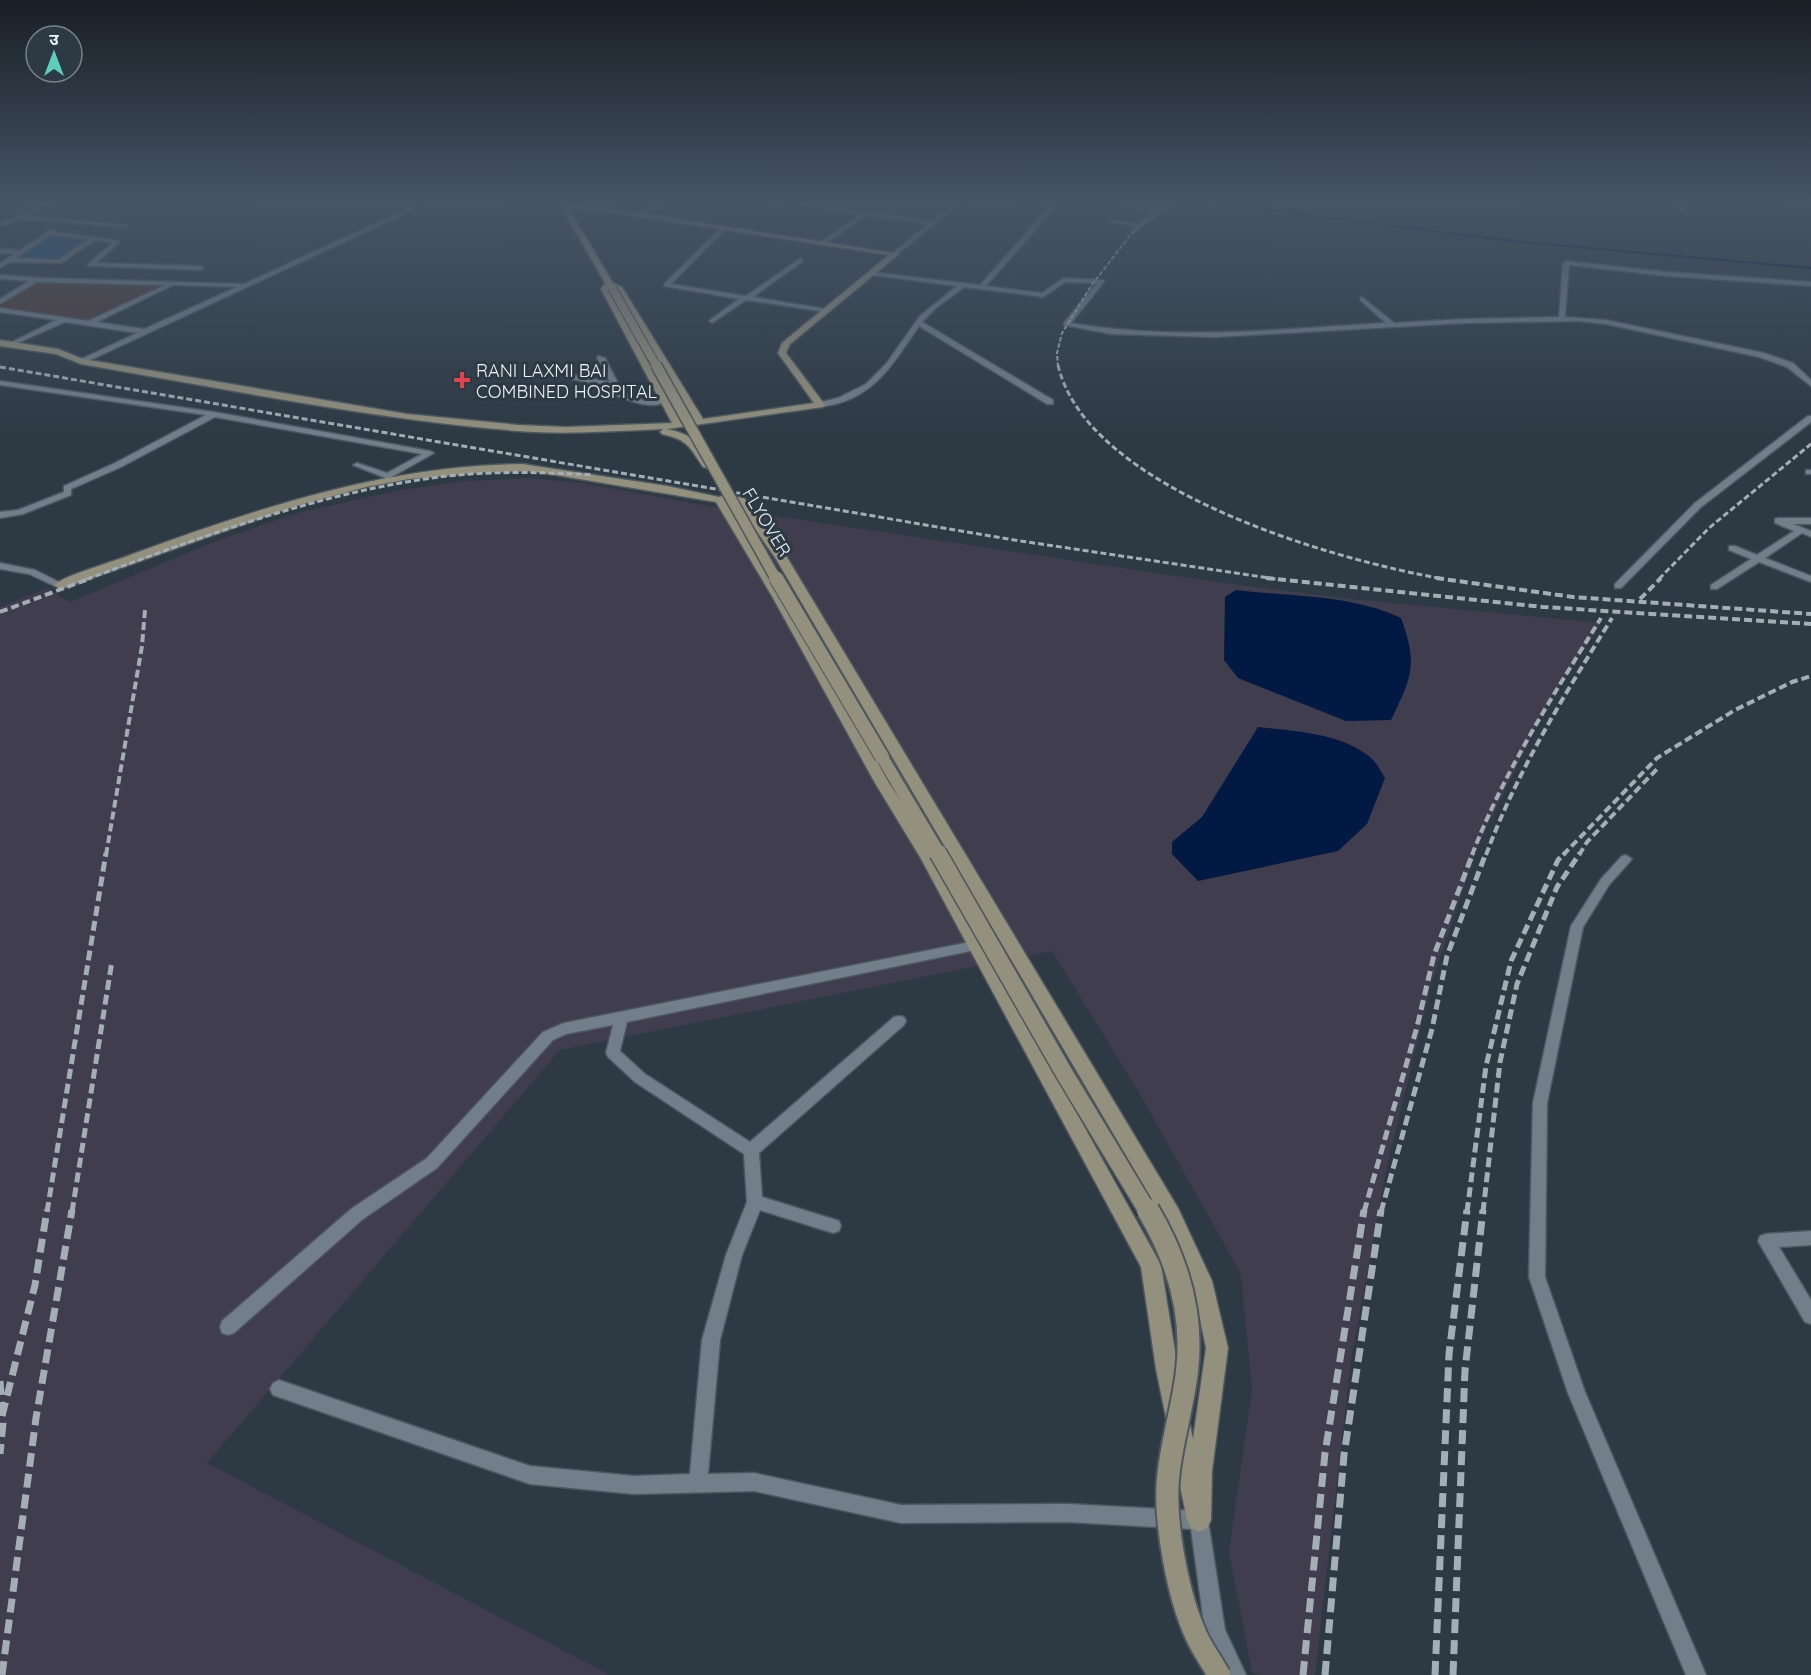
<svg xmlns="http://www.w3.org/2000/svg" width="1811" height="1675" viewBox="0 0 1811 1675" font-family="Quicksand,'Noto Sans Devanagari',sans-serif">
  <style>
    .commercial { fill: #3f3d4e }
    .education { fill: #4e3a36 }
    .green { fill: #205275 }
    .water { fill: #011943 }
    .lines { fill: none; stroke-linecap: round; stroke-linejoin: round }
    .stream { stroke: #011943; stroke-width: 2 }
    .street-casing { stroke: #4d575f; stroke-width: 3 }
    .secondary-casing { stroke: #4d575f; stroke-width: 3 }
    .street { fill: #727f8b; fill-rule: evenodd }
    .secondary { fill: #93907d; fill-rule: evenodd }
    .rail-far4 { stroke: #a4aeb5; stroke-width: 2; stroke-dasharray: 4.5 2; stroke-linecap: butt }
    .rail-far3 { stroke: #a4aeb5; stroke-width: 3; stroke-dasharray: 6 3; stroke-linecap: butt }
    .rail-far2 { stroke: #a4aeb5; stroke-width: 4; stroke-dasharray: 8 4; stroke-linecap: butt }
    .rail-far1 { stroke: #a4aeb5; stroke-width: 5; stroke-dasharray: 10 5; stroke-linecap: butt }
    .rail { stroke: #a4aeb5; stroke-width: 7; stroke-dasharray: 14 7; stroke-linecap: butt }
    .secondary-bridge-far4-casing { stroke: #4d575f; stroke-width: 10; stroke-linecap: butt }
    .secondary-bridge-far3-casing { stroke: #4d575f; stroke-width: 13; stroke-linecap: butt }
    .secondary-bridge-far2-casing { stroke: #4d575f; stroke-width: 16; stroke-linecap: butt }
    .secondary-bridge-far1-casing { stroke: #4d575f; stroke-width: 20; stroke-linecap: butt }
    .secondary-bridge-casing { stroke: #4d575f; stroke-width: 26; stroke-linecap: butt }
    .secondary-bridge-far4 { stroke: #93907d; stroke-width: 8 }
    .secondary-bridge-far3 { stroke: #93907d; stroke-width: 10 }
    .secondary-bridge-far2 { stroke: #93907d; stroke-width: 14 }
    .secondary-bridge-far1 { stroke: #93907d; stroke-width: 17 }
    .secondary-bridge { stroke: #93907d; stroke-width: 22 }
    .health-dot { fill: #e0444e; stroke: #2d3943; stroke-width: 2 }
    .labels { text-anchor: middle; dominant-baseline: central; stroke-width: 6; stroke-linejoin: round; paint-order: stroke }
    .far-poi-label { font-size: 18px; fill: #ebf3f9; stroke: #2d3943; text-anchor: start }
    .far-street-label { font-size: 18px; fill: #ebf3f9; stroke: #2d3943 }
  </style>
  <rect width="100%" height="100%" fill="#2d3943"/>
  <path class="commercial" d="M 529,478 L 582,483 L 709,506 L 1210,581 L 1351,599 L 1601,623 L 1547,705 L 1478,846 L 1432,982 L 1387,1166 L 1351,1360 L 1315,1675 L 1257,1675 L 1252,1672 L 1229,1552 L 1252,1390 L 1241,1274 L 1138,1091 L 1052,951 L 560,1050 L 207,1463 L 610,1675 L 0,1675 L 0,607 L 47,588 L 70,602 L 218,540 L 297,513 L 400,490 L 466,481 Z"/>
  <path class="education" d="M 36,282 L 161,285 L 87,320 L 0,307 Z"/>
  <path class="green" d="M 53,235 L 87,240 L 58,260 L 21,257 Z"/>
  <g class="water">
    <path d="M 1236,590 C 1291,597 1349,594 1401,618 C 1418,664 1412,677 1391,720 L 1346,721 L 1238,678 L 1224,660 L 1225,597 Z"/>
    <path d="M 1258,727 C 1294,731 1344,733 1372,759 C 1377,763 1381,772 1385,778 L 1367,824 L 1338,851 L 1198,881 L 1172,854 L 1172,842 L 1202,817 Z"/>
  </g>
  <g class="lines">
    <path class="stream" d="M 1212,203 L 1511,241 L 1811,268"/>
    <defs>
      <g id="street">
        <path d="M 42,203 L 48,203 L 28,216 L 127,225 L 124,227 L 22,219 L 0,226 L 0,222 L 16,218 Z"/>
        <path d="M 415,203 L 421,203 L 402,215 L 84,363 L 77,361 L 137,333 L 65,322 L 13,345 L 8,344 L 56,320 L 0,312 L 0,308 L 88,321 L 165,285 L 37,282 L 0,304 L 0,299 L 29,281 L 0,279 L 0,275 L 41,278 L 244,284 L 398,213 ZM 173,285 L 237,287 L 144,329 L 97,322 Z"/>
        <path d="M 657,203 L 663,203 L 644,216 L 640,216 L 640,214 Z"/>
        <path d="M 789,203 L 802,203 L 932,221 L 954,203 L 960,203 L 895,256 L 893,253 L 928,224 L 867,215 L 823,245 L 821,242 L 861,214 Z"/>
        <path d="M 1053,203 L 1059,203 L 986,286 L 1042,293 L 1064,278 L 1104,280 L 1104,282 L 1071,323 C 1174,341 1281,329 1386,323 L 1360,300 L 1360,298 L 1362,297 L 1394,323 L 1464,319 L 1559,317 L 1563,263 L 1566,261 L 1667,272 L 1811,282 L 1811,286 L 1667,276 L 1569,265 L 1565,317 L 1606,320 L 1764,353 L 1793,363 L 1811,380 L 1811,386 L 1787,367 L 1759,357 L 1606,324 L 1578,321 L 1464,323 L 1215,337 L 1111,334 L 1064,325 L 1064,323 L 1097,283 L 1065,282 L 1043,297 L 964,287 L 936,308 L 922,322 L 1053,400 L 1053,404 L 1047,404 L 919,326 C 896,359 878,393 836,404 C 829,405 823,407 817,407 L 817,403 L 838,398 L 866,384 L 886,364 L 920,316 L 957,286 L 872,275 L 869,273 L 870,272 L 980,285 Z"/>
        <path d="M 1163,203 L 1169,203 L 1136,231 L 1131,230 L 1135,226 L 1109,222 L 1112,220 L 1138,224 L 1152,212 L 1124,207 L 1124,205 L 1155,209 Z"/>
        <path d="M 1676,203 L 1682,203 L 1683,211 L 1679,211 Z"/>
        <path d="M 724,225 L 726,228 L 671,284 L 746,296 L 801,258 L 803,261 L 753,297 L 825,309 L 828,311 L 827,312 L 746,300 L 712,323 L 709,321 L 710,320 L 739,299 L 664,286 L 664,284 Z"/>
        <path d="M 53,229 L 55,232 L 119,241 L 119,243 L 96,263 L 200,266 L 203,268 L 200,270 L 88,266 L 88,264 L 113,243 L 95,240 L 61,263 L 10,262 L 0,268 L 0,263 L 15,254 L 0,253 L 0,249 L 20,250 L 45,234 L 45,232 ZM 51,235 L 89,239 L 58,260 L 16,258 Z"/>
        <path d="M 598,356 L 605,358 L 623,393 L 645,401 L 664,399 L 668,401 C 651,410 634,402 617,396 L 612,387 L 571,379 L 570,377 L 574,375 L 610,382 L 597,358 Z"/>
        <path d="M 0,381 L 214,412 L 430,451 L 434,453 L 388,479 L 353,465 L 357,463 L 387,473 L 422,454 L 215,417 L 121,467 L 71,489 L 71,495 L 23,514 L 0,518 L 0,512 L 18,510 L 64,492 L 64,486 L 115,463 L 206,415 L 0,385 Z"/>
        <path d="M 1808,416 L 1811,416 L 1811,422 L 1701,507 L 1621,588 L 1615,588 L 1615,584 L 1695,503 Z"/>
        <rect x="1806" y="470" width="5" height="4"/>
        <path d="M 1778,518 L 1811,518 L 1811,524 L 1793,524 L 1811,531 L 1811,537 L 1802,533 L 1765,558 L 1811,576 L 1811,582 L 1759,562 L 1717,589 L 1711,589 L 1711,585 L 1751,559 L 1729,550 L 1729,546 L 1735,546 L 1757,555 L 1794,531 L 1775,523 L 1775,519 Z"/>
        <path d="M 0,563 L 35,570 L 65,585 L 63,587 L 57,587 L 29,574 L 0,569 Z"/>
        <path d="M 1626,855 L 1632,859 L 1609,885 L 1583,927 L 1547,1103 L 1545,1277 L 1585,1392 L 1706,1675 L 1686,1675 L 1568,1393 L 1529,1277 L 1533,1103 L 1571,926 L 1601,879 L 1622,856 Z"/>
        <path d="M 975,941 L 980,943 L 982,946 L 980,949 L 627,1022 L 620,1051 L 645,1074 L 750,1142 L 894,1017 L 899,1016 L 904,1017 L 906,1021 L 904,1025 L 759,1153 L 762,1197 L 833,1219 L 839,1221 L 841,1226 L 839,1231 L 833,1233 L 760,1210 L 742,1255 L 720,1340 L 708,1474 L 754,1473 L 901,1505 L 1068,1504 L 1199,1511 L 1206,1513 L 1208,1520 L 1225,1630 L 1246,1675 L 1225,1675 L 1205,1631 L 1191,1529 L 1068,1522 L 901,1523 L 754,1491 L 634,1494 L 530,1484 L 273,1395 L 270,1389 L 273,1383 L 279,1380 L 530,1466 L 634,1476 L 690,1474 L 702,1340 L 726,1255 L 747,1202 L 744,1154 L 635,1082 L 608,1057 L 606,1053 L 613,1025 L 566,1034 L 553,1040 L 437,1168 L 363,1219 L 234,1333 L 228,1335 L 222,1333 L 220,1327 L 222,1321 L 351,1209 L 427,1158 L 543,1032 L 564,1023 Z"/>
        <path d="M 1811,1231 L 1811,1245 L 1779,1247 L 1811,1300 L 1811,1324 L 1805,1322 L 1758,1241 L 1760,1236 L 1766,1234 Z"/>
      </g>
      <g id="secondary">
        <path d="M 559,203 L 608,208 L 899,254 L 790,344 L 786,353 L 825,405 L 823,407 L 667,429 C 695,435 697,443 712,465 L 707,468 L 703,467 C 689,446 688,440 662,434 L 660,432 L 663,429 C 615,431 566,435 518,431 C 371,419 226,389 81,364 L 56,354 L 0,346 L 0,340 L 58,349 L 83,359 L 407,414 L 519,425 L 566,427 L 672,423 L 601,289 L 605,283 ZM 569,209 L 608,212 L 889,255 L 782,343 L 778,353 L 814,403 L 703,419 L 622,287 L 613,283 ZM 615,289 L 694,421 L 681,423 L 609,290 Z"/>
        <path d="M 522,464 L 667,486 L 719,497 L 725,495 L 744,498 L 788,559 L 1178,1208 L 1212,1281 L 1228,1348 L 1212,1471 L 1211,1520 L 1207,1528 L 1199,1532 L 1191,1528 L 1187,1520 L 1156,1369 L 1141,1267 L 920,857 L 875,783 L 773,598 L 716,502 L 532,471 L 483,472 L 409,479 L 366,487 L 292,507 L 64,588 L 60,589 L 54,585 C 65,575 113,562 130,555 C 259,508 383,466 522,464 ZM 726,501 L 737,503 L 776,559 L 1164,1220 L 1192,1281 L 1206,1348 L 1193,1439 L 1178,1369 L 1161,1265 L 935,858 L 943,857 L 946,853 L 887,754 L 877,754 L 875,757 L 901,801 L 889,783 L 785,598 Z"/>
      </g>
    </defs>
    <use href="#street" class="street-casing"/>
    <use href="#secondary" class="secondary-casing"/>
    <use href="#street" class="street"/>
    <use href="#secondary" class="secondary"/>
    <path class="rail-far4" d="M 1058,367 L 1057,353 L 1062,333 L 1091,286 L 1131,234 L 1172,203"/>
    <g class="rail-far3">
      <path d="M 1058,365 C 1087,490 1334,560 1444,579"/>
      <path d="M 0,367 L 1014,540 L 1276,579"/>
      <path d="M 87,579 C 205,536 322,491 447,476 C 495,471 544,472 593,475"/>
      <path d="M 1659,579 L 1709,528 L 1811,444"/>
    </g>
    <g class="rail-far2">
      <path d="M 1266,578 L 1543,607 L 1811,624"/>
      <path d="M 1436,578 L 1573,597 L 1811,614"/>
      <path d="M 1640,599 L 1661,578"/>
      <path d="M 0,612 L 91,578"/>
      <path d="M 106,855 L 142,646 L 145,610"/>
      <path d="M 1472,855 C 1504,771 1554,694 1601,618"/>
      <path d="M 1486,855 C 1517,771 1565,694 1612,618"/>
      <path d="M 1563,855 L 1657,758 L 1735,710 L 1792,682 L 1811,676"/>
      <path d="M 1579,855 L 1587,842 L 1657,769"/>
    </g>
    <g class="rail-far1">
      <path d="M 47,1212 L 106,853"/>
      <path d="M 72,1212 L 112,961"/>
      <path d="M 1364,1212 L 1417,1027 L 1434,955 L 1473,853"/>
      <path d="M 1381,1212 L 1432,1029 L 1447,956 L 1486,853"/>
      <path d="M 1467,1212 L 1486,1066 L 1511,961 L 1558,860 L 1565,853"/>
      <path d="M 1483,1212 L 1500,1062 L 1517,984 L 1557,887 L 1580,853"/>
    </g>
    <g class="rail">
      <path d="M 0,1381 L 3,1423 L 0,1454"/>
      <path d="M 2,1416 L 35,1285 L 47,1210"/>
      <path d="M 2,1675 L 36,1418 L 72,1210"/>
      <path d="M 1303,1675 L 1325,1453 L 1364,1210"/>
      <path d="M 1325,1675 L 1344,1455 L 1381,1210"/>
      <path d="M 1435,1675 L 1449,1354 L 1467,1210"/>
      <path d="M 1453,1675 L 1465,1370 L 1483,1210"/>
    </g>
    <defs>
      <path id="secondary-bridge-far4" d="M 612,288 L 657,367"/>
      <path id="secondary-bridge-far3" d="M 656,365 L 776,579"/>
      <path id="secondary-bridge-far2" d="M 776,578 L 882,757"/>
      <path id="secondary-bridge-far1" d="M 938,853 L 1064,1073 L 1148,1212"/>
      <path id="secondary-bridge" d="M 1148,1210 C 1177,1259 1194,1313 1187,1371 C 1183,1407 1171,1443 1168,1479 C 1164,1522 1178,1596 1196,1635 C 1202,1649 1212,1662 1219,1675"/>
    </defs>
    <use href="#secondary-bridge-far4" class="secondary-bridge-far4-casing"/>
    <use href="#secondary-bridge-far3" class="secondary-bridge-far3-casing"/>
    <use href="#secondary-bridge-far2" class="secondary-bridge-far2-casing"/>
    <use href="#secondary-bridge-far1" class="secondary-bridge-far1-casing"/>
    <use href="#secondary-bridge" class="secondary-bridge-casing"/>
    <use href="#secondary-bridge-far4" class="secondary-bridge-far4"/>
    <use href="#secondary-bridge-far3" class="secondary-bridge-far3"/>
    <use href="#secondary-bridge-far2" class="secondary-bridge-far2"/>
    <use href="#secondary-bridge-far1" class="secondary-bridge-far1"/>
    <use href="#secondary-bridge" class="secondary-bridge"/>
  </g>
  <linearGradient id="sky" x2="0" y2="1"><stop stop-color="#191f25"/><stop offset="0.46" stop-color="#465466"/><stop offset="1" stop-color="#465466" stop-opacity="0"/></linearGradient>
  <rect width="1811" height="437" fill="url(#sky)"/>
  <path class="health-dot" d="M459 371h6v6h6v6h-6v6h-6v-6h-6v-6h6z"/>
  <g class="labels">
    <g class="far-poi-label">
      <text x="476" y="370">RANI LAXMI BAI<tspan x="476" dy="21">COMBINED HOSPITAL</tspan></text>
    </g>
    <g class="far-street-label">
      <text transform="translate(767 522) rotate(59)">FLYOVER</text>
    </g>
  </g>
  <g transform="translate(54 54)"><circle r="28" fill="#2d3943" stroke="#79838c" stroke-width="1.5"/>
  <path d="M0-4.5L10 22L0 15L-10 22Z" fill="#5bcebc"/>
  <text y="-9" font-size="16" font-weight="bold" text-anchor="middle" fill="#ebf3f9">उ</text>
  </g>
</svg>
